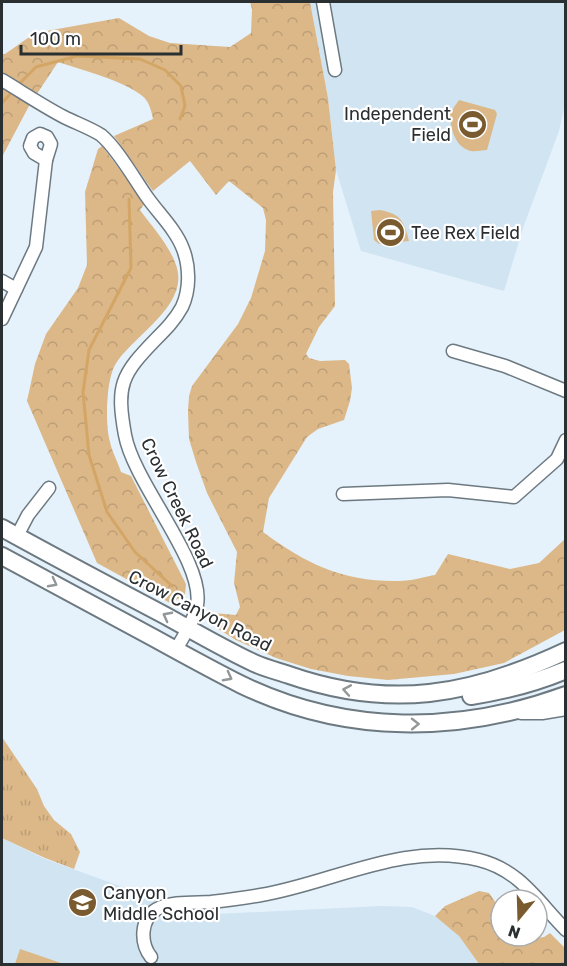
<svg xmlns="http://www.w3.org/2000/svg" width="567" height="966" viewBox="0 0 567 966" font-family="Rubik,sans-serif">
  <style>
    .built { fill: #d1e4f2 }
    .grass { fill: url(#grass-tufts) }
    .forest { fill: url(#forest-crowns) }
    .pitch { fill: #dcb888 }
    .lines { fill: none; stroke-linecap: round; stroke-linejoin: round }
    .stream { stroke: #d3a666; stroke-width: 3 }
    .minor-casing { stroke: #6d7981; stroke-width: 15 }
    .major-casing { stroke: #6d7981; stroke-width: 20 }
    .minor { stroke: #fff; stroke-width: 12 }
    .major { stroke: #fff; stroke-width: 16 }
    .oneway { stroke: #949798 }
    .labels { text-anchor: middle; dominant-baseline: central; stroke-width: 4.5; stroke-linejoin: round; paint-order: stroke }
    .poi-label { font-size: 18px; fill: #2a2f32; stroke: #fff; text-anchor: start }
    .street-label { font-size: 18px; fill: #2a2f32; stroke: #fff }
  </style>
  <defs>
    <pattern id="grass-tufts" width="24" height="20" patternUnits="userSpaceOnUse" patternTransform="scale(1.5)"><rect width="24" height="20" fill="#dcb888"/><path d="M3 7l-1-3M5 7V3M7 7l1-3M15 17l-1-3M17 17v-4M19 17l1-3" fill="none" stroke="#bd9e76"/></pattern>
    <pattern id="forest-crowns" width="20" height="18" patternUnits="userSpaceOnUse" patternTransform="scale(1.5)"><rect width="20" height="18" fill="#dcb888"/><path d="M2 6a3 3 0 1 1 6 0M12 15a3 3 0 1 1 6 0" fill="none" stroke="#bd9e76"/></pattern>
  </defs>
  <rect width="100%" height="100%" fill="#e5f2fb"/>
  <g class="built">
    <path d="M 310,2 L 565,2 L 566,100 L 559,131 L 523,228 L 504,291 L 361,251 L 336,170 L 328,98 Z"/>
    <path d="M 2,838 L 45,859 L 159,900 L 174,916 L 382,906 L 412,907 L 435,916 L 447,924 L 459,936 L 479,964 L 2,964 Z"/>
  </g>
  <path class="grass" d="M 2,737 L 37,789 L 44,806 L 54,820 L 71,834 L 80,852 L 74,869 L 45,858 L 2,838 Z"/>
  <g class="forest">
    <path d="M 250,2 L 310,2 L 328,98 L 336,170 L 333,192 L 335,306 L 319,327 L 306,354 L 309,358 L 320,361 L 345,360 L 349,364 L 352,388 L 350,401 L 344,420 L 318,429 L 307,437 L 269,498 L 263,532 C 306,564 344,582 399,581 C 411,581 424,577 435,575 L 448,554 L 510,569 L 539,563 L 565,539 L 565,630 L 504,663 L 454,674 L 388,680 L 348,676 L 311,669 L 276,658 L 236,640 L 215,627 L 213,613 L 236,615 L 240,607 L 234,583 L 237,552 L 207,493 L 196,462 L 189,439 L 188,411 L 189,396 L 192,386 L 238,324 L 251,298 L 265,251 L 266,220 L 263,208 L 229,181 L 216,195 L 190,161 L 153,191 L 114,136 L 153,119 C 152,114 150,106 147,101 C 136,84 79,69 58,62 L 29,106 L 2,157 L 2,54 L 5,54 L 35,33 L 119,18 L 149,36 L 170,43 L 230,47 L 251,33 L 252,9 Z"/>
    <path d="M 102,146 L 145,203 L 140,210 C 153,228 171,247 177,268 C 188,307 131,337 115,365 C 106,381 105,425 110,442 C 112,452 118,462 121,472 L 131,476 L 186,584 L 185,595 L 170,603 L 97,563 L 27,401 L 35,364 L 46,334 L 78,288 L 87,265 L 85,192 L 98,149 Z"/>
    <path d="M 479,891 L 489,893 L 501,910 L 501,936 L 520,936 L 522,940 L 544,937 L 550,933 L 565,948 L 565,964 L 479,964 L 459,936 L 435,916 L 445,906 Z"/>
  </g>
  <g class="pitch">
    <path d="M 459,100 L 495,110 L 497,114 L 487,150 C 481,150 473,153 468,150 C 454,145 450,126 450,113 Z"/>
    <path d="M 380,210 C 401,214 404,221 409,241 L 379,244 L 374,240 L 371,211 Z"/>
    <path d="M 20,949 L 64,964 L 15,964 Z"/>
  </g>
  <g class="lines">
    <g class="stream">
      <path d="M 17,86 L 36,67 L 77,56 L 140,59 L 165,70 L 181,86 L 185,106 L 180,119"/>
      <path d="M 2,103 L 13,91"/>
      <path d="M 129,199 L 131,268 L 89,350 L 83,392 L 89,455 L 107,512 L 135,552 L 172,586"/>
    </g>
    <defs>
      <g id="minor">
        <path d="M 323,2 L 335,70"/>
        <path d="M 2,80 C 22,92 43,106 64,117 C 76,123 90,128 101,135 C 117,148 135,180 147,197 C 159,214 176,230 183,249 C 190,267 190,290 182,307 C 175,320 166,329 156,339 C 121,375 116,385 125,435 C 134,484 205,562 197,605 C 195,620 183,636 176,650"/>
        <path d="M 40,134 L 47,137 L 51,144 L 46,160 L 34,153 L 30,146 L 33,138 Z"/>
        <path d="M 2,281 L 16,289"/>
        <path d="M 2,319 L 36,247 L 46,160"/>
        <path d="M 453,351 L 505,366 L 566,391"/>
        <path d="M 343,494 L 448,490 L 514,497 L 557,459 L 566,440"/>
        <path d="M 17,536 L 28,515 L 49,488"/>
        <path d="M 521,713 L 542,713 L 566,709"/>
        <path d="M 151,957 C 140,943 140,919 157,909 C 172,901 195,903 211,902 C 228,900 244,898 261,895 C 333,883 404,841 479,860 C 520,870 538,902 566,930"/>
      </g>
      <g id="major">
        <path d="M 2,528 C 56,558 111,587 166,616 C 195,632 224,649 254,663 C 265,668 277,671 289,675 C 390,710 470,696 566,651"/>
        <path d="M 2,556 C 52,583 103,610 154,638 C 183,654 212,670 242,685 C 346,735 459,734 566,695"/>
        <path d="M 471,696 C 504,691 535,683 566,670"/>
      </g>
    </defs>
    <use href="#minor" class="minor-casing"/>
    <use href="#major" class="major-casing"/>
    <use href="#minor" class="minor"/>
    <use href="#major" class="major"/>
  </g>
  <defs><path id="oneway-chevron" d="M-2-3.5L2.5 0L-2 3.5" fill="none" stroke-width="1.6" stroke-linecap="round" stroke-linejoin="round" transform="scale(1.5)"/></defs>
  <g class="oneway">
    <use href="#oneway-chevron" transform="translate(53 583) rotate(28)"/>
    <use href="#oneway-chevron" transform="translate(167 616) rotate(-152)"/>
    <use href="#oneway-chevron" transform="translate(228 677) rotate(28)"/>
    <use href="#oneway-chevron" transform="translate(347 690) rotate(-170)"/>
    <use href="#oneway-chevron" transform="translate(415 724) rotate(-1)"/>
  </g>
  <defs>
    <symbol id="stadium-disc" viewBox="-11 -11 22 22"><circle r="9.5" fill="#795b2f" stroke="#fff"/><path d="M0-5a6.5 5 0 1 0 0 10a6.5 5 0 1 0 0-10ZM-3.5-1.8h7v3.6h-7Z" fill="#fff"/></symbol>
    <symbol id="school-disc" viewBox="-11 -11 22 22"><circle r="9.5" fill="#795b2f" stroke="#fff"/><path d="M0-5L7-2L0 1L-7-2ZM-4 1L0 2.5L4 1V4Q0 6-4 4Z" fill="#fff"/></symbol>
  </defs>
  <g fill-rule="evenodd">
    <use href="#stadium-disc" x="456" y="108" width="33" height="33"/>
    <use href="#stadium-disc" x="374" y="216" width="33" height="33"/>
    <use href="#school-disc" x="66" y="886" width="33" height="33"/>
  </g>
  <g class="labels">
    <g class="poi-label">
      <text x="451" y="114" text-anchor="end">Independent<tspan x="451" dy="21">Field</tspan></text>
      <text x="411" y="233">Tee Rex Field</text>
      <text x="103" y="893">Canyon<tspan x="103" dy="21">Middle School</tspan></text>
    </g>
    <g class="street-label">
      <text transform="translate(177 503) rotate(64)">Crow Creek Road</text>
      <text transform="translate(200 611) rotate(27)">Crow Canyon Road</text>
    </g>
  </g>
  <rect width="567" height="966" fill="none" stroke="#2a2f32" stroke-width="6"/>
  <g transform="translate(519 918) rotate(199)"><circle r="28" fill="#ffffff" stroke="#aaacad" stroke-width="1.5"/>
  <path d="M0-4.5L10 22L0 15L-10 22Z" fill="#795b2f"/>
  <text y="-9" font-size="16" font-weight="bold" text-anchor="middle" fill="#2a2f32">N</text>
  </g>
  <path d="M21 45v9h160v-9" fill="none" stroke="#2a2f32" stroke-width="3"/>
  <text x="30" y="45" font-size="18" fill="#2a2f32" stroke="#ffffff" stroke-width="4.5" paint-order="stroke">100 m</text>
</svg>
